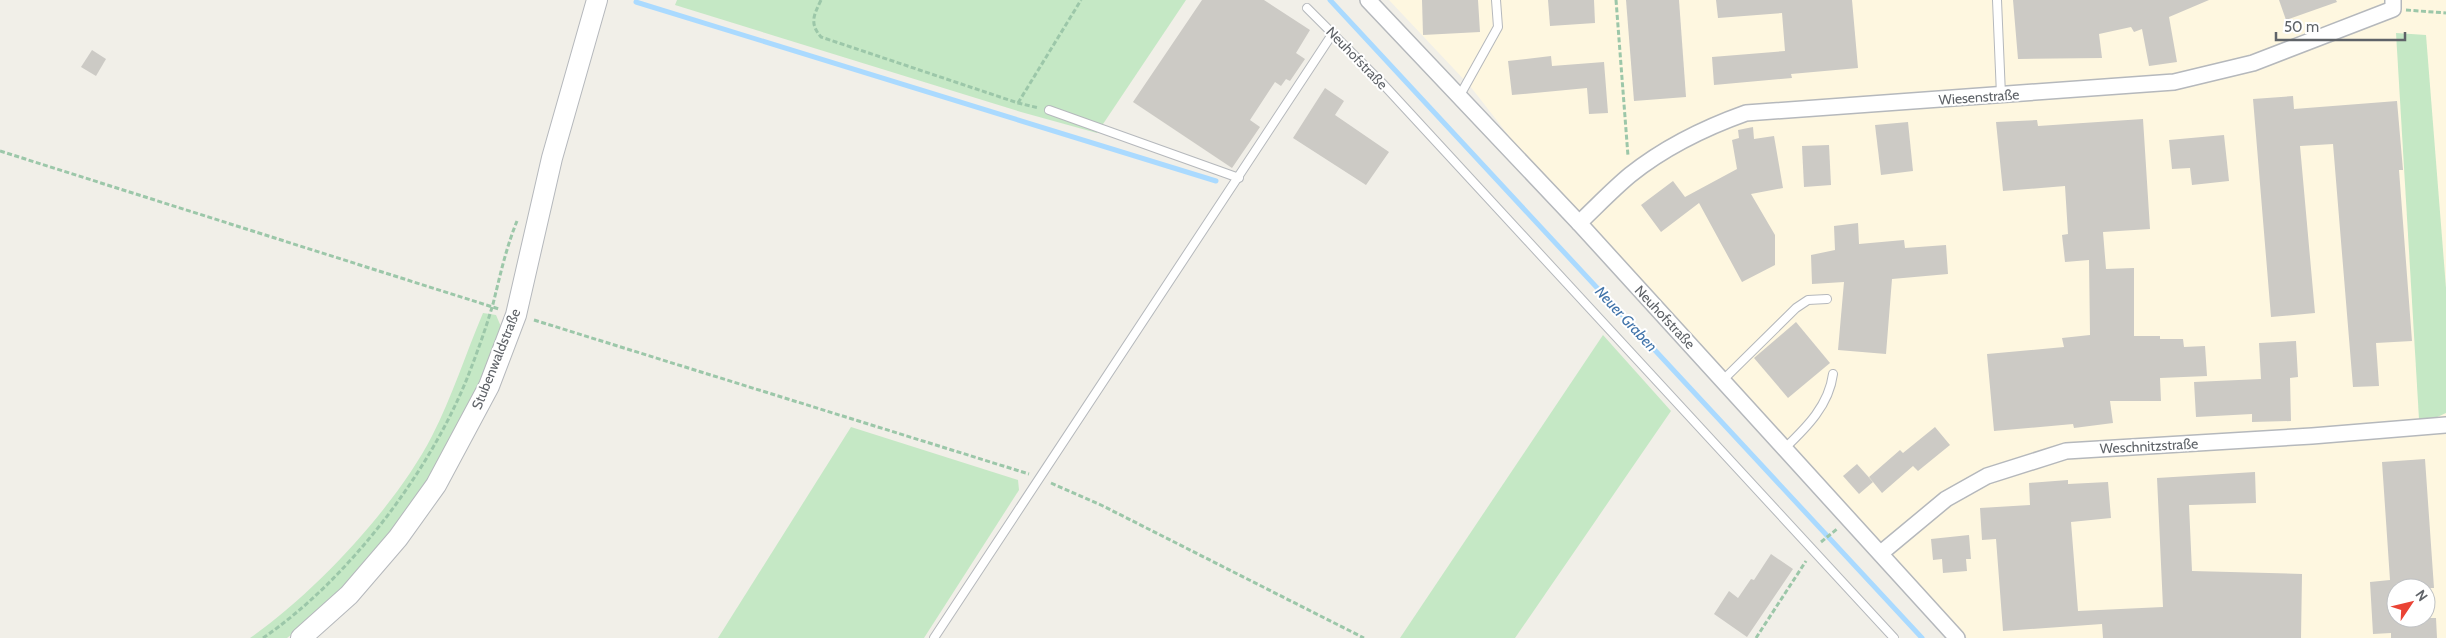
<svg xmlns="http://www.w3.org/2000/svg" width="2446" height="638" viewBox="0 0 2446 638" font-family="Cabin,sans-serif">
  <style>
    .commercial { fill: #fef7e0; fill-rule: evenodd }
    .green { fill: #c5e8c5 }
    .lines { fill: none; stroke-linecap: round; stroke-linejoin: round }
    .stream { stroke: #aadaff; stroke-width: 5 }
    .building { fill: #cccac5 }
    .service-casing { stroke: #b5b8bc; stroke-width: 10 }
    .minor-casing { stroke: #b5b8bc; stroke-width: 18 }
    .tertiary-casing { stroke: #b5b8bc; stroke-width: 22 }
    .path { stroke: #9cc7a9; stroke-width: 3; stroke-dasharray: 5 2.5; stroke-linecap: butt }
    .service { stroke: #fff; stroke-width: 8 }
    .minor { stroke: #fff; stroke-width: 15 }
    .tertiary { stroke: #fff; stroke-width: 20 }
    .labels { text-anchor: middle; dominant-baseline: central; stroke-width: 4; stroke-linejoin: round; paint-order: stroke }
    .street-label { font-size: 14px; fill: #5f6368; stroke: #fff }
    .water-label { font-size: 15px; font-style: italic; fill: #4174aa; stroke: #fff }
  </style>
  <rect width="100%" height="100%" fill="#f1efe8"/>
  <path class="commercial" d="M 1389,0 L 2446,0 L 2446,638 L 1967,638 L 1877,538 L 1570,214 L 1470,86 ZM 2396,588 L 2426,588 L 2426,618 L 2396,618 Z"/>
  <g class="green">
    <path d="M 677,0 L 1186,0 L 1097,133 L 1021,112 L 675,5 Z"/>
    <path d="M 2396,33 L 2426,35 L 2446,288 L 2446,413 L 2433,419 L 2419,419 Z"/>
    <path d="M 483,313 L 496,315 L 502,329 L 475,399 L 452,444 L 403,520 L 322,611 L 287,638 L 250,638 C 315,593 396,506 432,436 C 452,397 466,353 483,313 Z"/>
    <path d="M 1603,335 L 1671,411 L 1515,638 L 1400,638 Z"/>
    <path d="M 851,427 L 1018,480 L 1019,490 L 924,638 L 718,638 Z"/>
  </g>
  <g class="lines">
    <g class="stream">
      <path d="M 1330,0 L 1922,638"/>
      <path d="M 636,2 L 1216,181"/>
    </g>
  </g>
  <g class="building">
    <path d="M 1202,0 L 1264,0 L 1310,30 L 1296,53 L 1305,59 L 1290,81 L 1286,79 L 1281,86 L 1275,82 L 1250,120 L 1260,127 L 1232,168 L 1133,102 Z"/>
    <path d="M 1422,0 L 1478,0 L 1480,32 L 1423,35 Z"/>
    <path d="M 1548,0 L 1594,0 L 1595,23 L 1550,26 Z"/>
    <path d="M 1626,0 L 1679,0 L 1686,97 L 1634,101 Z"/>
    <path d="M 1716,0 L 1852,0 L 1858,68 L 1791,74 L 1792,78 L 1714,85 L 1712,57 L 1785,51 L 1782,13 L 1718,18 Z"/>
    <path d="M 2013,0 L 2209,0 L 2169,17 L 2177,62 L 2149,66 L 2142,29 L 2134,32 L 2131,27 L 2099,34 L 2102,58 L 2018,59 Z"/>
    <path d="M 2279,0 L 2336,0 L 2337,2 L 2286,20 Z"/>
    <path d="M 92,50 L 106,59 L 96,76 L 81,67 Z"/>
    <path d="M 1551,56 L 1552,66 L 1604,62 L 1608,113 L 1589,114 L 1587,88 L 1512,95 L 1508,61 Z"/>
    <path d="M 1325,88 L 1344,101 L 1335,115 L 1389,152 L 1366,185 L 1293,138 Z"/>
    <path d="M 2293,96 L 2294,109 L 2397,101 L 2403,170 L 2399,170 L 2412,341 L 2376,343 L 2379,386 L 2353,387 L 2333,144 L 2300,146 L 2315,313 L 2271,317 L 2253,99 Z"/>
    <path d="M 2143,119 L 2150,229 L 2103,232 L 2106,269 L 2134,268 L 2134,336 L 2160,336 L 2160,339 L 2183,339 L 2184,347 L 2205,346 L 2207,376 L 2160,378 L 2161,401 L 2110,401 L 2113,423 L 2074,428 L 2073,424 L 1994,431 L 1987,354 L 2064,347 L 2062,338 L 2090,335 L 2089,260 L 2065,262 L 2062,235 L 2068,234 L 2065,186 L 2003,191 L 1996,122 L 2037,120 L 2038,126 Z"/>
    <path d="M 1908,122 L 1913,171 L 1881,175 L 1875,125 Z"/>
    <path d="M 1753,127 L 1754,139 L 1774,136 L 1783,188 L 1751,194 L 1775,235 L 1775,265 L 1742,282 L 1699,203 L 1661,232 L 1641,205 L 1673,181 L 1685,197 L 1737,169 L 1732,140 L 1739,138 L 1738,130 Z"/>
    <path d="M 2224,135 L 2229,181 L 2192,185 L 2190,168 L 2172,169 L 2169,140 Z"/>
    <path d="M 1829,145 L 1831,185 L 1804,187 L 1802,146 Z"/>
    <path d="M 1858,223 L 1859,244 L 1904,240 L 1905,248 L 1946,245 L 1948,274 L 1892,279 L 1886,354 L 1838,350 L 1844,282 L 1812,284 L 1811,255 L 1835,250 L 1834,226 Z"/>
    <path d="M 1796,322 L 1830,363 L 1788,398 L 1754,358 Z"/>
    <path d="M 2296,341 L 2298,377 L 2290,378 L 2291,421 L 2252,422 L 2252,414 L 2196,417 L 2194,382 L 2261,379 L 2259,343 Z"/>
    <path d="M 1935,427 L 1950,445 L 1918,471 L 1913,466 L 1882,493 L 1869,477 L 1900,450 L 1903,453 Z"/>
    <path d="M 2425,459 L 2434,588 L 2396,588 L 2396,618 L 2436,618 L 2437,638 L 2391,638 L 2391,633 L 2373,634 L 2370,582 L 2390,580 L 2382,462 Z"/>
    <path d="M 1857,464 L 1873,482 L 1859,494 L 1843,476 Z"/>
    <path d="M 2255,472 L 2256,503 L 2189,505 L 2192,571 L 2302,574 L 2301,638 L 2103,638 L 2102,624 L 2003,631 L 1996,539 L 1982,540 L 1980,508 L 2030,505 L 2029,483 L 2068,480 L 2068,484 L 2108,482 L 2111,518 L 2071,522 L 2078,611 L 2163,607 L 2157,478 Z"/>
    <path d="M 1969,535 L 1971,559 L 1966,559 L 1967,571 L 1943,573 L 1942,559 L 1933,560 L 1931,539 Z"/>
    <path d="M 1771,554 L 1793,569 L 1747,637 L 1714,614 L 1729,591 L 1738,598 L 1751,579 L 1754,580 Z"/>
  </g>
  <g class="lines">
    <defs>
      <g id="service">
        <path d="M 1997,0 L 2001,95"/>
        <path d="M 1307,8 L 1382,83 L 1894,638"/>
        <path d="M 1459,97 L 1498,27 L 1496,0"/>
        <path d="M 1049,110 L 1239,178"/>
        <path d="M 1723,380 L 1796,308 L 1808,300 L 1827,299"/>
        <path d="M 1785,448 C 1807,427 1829,405 1833,374"/>
        <path d="M 934,638 L 1333,33"/>
      </g>
      <g id="minor">
        <path d="M 1368,0 L 1579,223 L 1957,638"/>
        <path d="M 1579,223 C 1596,207 1612,190 1630,175 C 1665,147 1704,128 1746,113 L 2174,82 L 2253,63 L 2393,9 L 2393,0"/>
        <path d="M 1881,553 L 1946,499 L 1987,476 L 2066,451 L 2312,436 L 2446,425"/>
      </g>
      <path id="tertiary" d="M 301,638 L 349,595 L 398,538 L 436,485 L 489,386 L 516,315 L 552,158 L 597,0"/>
    </defs>
    <use href="#service" class="service-casing"/>
    <use href="#minor" class="minor-casing"/>
    <use href="#tertiary" class="tertiary-casing"/>
    <g class="path">
      <path d="M 821,0 C 814,15 809,23 821,37 L 1018,103 L 1039,108"/>
      <path d="M 1616,0 L 1628,156"/>
      <path d="M 2406,10 L 2446,13"/>
      <path d="M 1018,103 L 1081,0"/>
      <path d="M 0,151 L 499,309"/>
      <path d="M 534,320 L 1029,474"/>
      <path d="M 1051,483 L 1103,506 L 1364,638"/>
      <path d="M 1821,542 L 1837,529"/>
      <path d="M 263,638 C 348,580 430,472 468,376 C 477,353 486,328 493,304 C 500,276 506,248 517,221"/>
      <path d="M 1756,638 L 1806,561"/>
    </g>
    <use href="#service" class="service"/>
    <use href="#minor" class="minor"/>
    <use href="#tertiary" class="tertiary"/>
  </g>
  <g class="labels">
    <g class="street-label">
      <text transform="translate(1357 58) rotate(46)">Neuhofstraße</text>
      <text transform="translate(1979 97) rotate(-4)">Wiesenstraße</text>
      <text transform="translate(1665 317) rotate(47)">Neuhofstraße</text>
      <text transform="translate(496 359) rotate(-68)">Stubenwaldstraße</text>
      <text transform="translate(2149 446) rotate(-3)">Weschnitzstraße</text>
    </g>
    <g class="water-label">
      <text transform="translate(1626 319) rotate(47)">Neuer Graben</text>
    </g>
  </g>
  <g transform="translate(2411 603) rotate(55)"><circle r="24" fill="#ffffff" stroke="#bfc1c3"/>
  <path d="M0-4L9 19L0 12L-9 19Z" fill="#ea4335"/>
  <text y="-8" font-size="14" font-weight="bold" text-anchor="middle" fill="#5f6368">N</text>
  </g>
  <path d="M2276 32v8h129v-8" fill="none" stroke="#5f6368" stroke-width="2.5"/>
  <text x="2284" y="32" font-size="15" fill="#5f6368" stroke="#ffffff" stroke-width="4" paint-order="stroke">50 m</text>
</svg>
